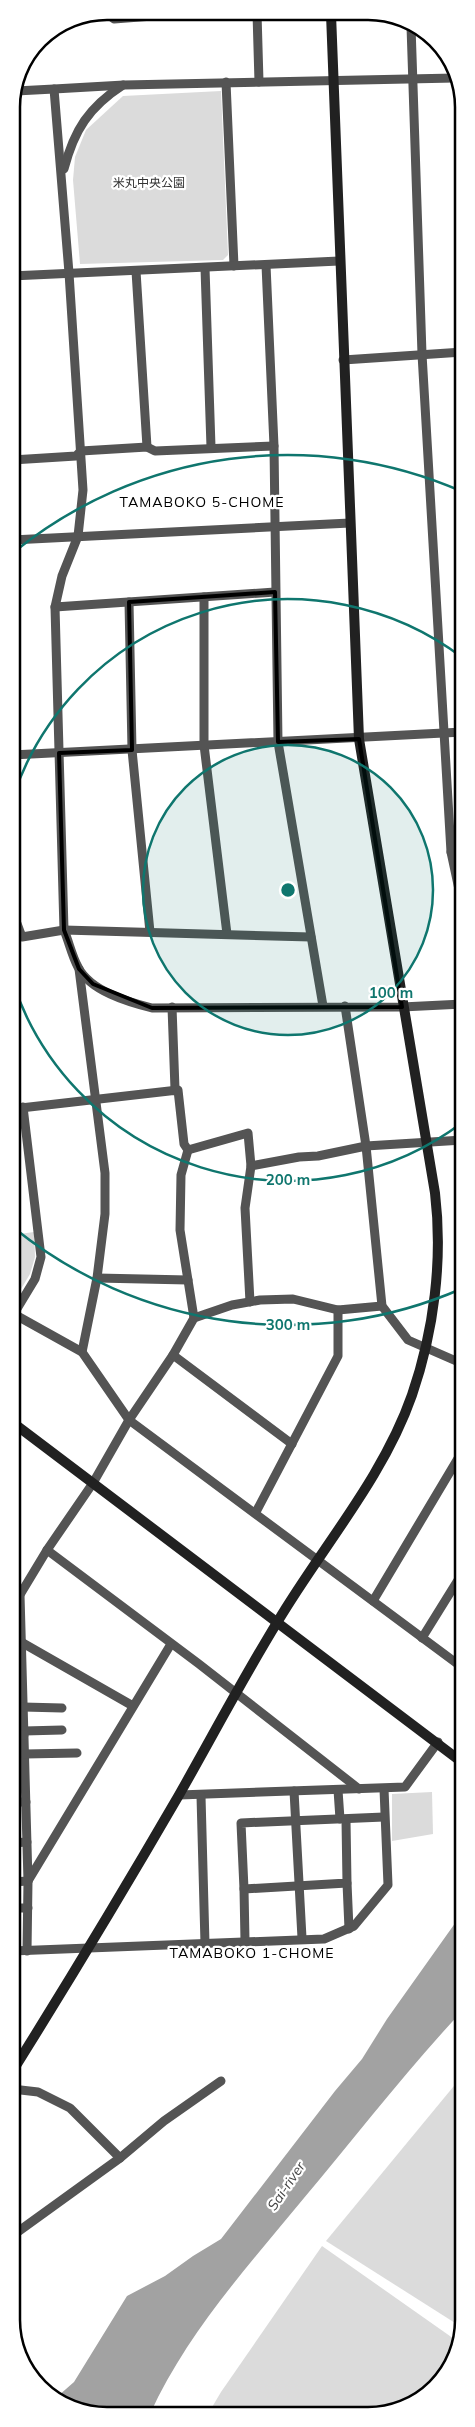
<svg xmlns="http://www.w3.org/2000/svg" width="475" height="2427" viewBox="0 0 475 2427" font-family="Mulish,'Noto Sans JP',sans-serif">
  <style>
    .green { fill: #dbdbdb }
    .water { fill: #a2a2a2 }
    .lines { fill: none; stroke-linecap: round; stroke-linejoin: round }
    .street { stroke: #545454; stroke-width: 9 }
    .secondary { stroke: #212121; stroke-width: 10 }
    .marked { fill: none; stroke: #000; stroke-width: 4; stroke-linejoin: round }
    .ring { fill: none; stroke: #0f766e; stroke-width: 2.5 }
    .labels { text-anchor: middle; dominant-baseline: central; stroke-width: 4.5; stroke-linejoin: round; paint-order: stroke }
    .park-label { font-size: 12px; fill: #323232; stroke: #fff }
    .neighbourhood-label { font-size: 14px; letter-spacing: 1px; fill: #000; stroke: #fff }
    .water-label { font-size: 14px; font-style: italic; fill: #434343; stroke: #fff }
    .rim { fill: none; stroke: #000; stroke-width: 2.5 }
    .centre { fill: #0f766e; stroke: #fff; stroke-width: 2.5 }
    .ring-label { font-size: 15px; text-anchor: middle; font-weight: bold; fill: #0f766e; stroke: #fff; stroke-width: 4.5; stroke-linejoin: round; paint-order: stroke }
  </style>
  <rect width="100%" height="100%" fill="#fff"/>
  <g class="green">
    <path d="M 221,91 L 228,255 L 223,260 L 80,264 L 73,180 L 75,157 L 86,130 L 123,96 Z"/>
    <path d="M 34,1232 L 35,1257 L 30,1274 L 12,1304 L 12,1235 Z"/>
    <path d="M 432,1792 L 433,1834 L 392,1841 L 392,1794 Z"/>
    <path d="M 463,2075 L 464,2326 L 463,2328 L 326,2241 Z"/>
    <path d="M 322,2246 L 457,2341 L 440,2383 L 380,2415 L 208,2414 L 221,2392 Z"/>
  </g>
  <path class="water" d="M 463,1912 L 463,2010 C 407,2070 357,2135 304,2198 C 248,2266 187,2333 150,2414 L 88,2414 L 58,2396 L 74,2382 L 127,2296 L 165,2276 L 193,2256 L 221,2239 L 335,2091 L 362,2059 L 387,2019 Z"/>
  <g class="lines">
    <g class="street">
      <path d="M 257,13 L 259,82"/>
      <path d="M 75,18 L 110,16 L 114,19 L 204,12"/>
      <path d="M 411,26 L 422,354 L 451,852 L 463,908"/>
      <path d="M 226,82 L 234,266"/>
      <path d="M 54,89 L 124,85 L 455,78"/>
      <path d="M 16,91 L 54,89 L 69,273 L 83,490 L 78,536 L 62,576 L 55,607 L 64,930 C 69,942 72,956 78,967 C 90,991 128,1002 152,1008 L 402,1007 L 463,1004"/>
      <path d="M 64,169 C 74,130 89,107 123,85"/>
      <path d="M 266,265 L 274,446 L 278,742 L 323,1006"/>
      <path d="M 205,268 L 211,447"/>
      <path d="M 136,271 L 147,447"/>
      <path d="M 11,276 L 339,261"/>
      <path d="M 343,360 L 463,352"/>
      <path d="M 12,460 L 76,456 L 81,451 L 147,447 L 155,451 L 274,446"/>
      <path d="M 12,540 L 350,523"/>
      <path d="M 204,597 L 204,745 L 227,934"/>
      <path d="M 129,602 L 132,750 L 150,932"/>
      <path d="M 55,607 L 275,592"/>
      <path d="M 12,755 L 463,732"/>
      <path d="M 451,852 L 463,852"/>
      <path d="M 12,910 L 22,937 L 64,930 L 311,937"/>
      <path d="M 79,969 L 105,1173 L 105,1214 L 97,1278 L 82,1352"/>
      <path d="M 345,1006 L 366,1146 L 382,1306 L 408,1340 L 463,1364"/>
      <path d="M 172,1007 L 175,1089"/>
      <path d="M 12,1109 L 178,1090 L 184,1144 L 188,1150 L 181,1175 L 180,1230 L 194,1318 L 173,1355 L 129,1420 L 93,1483 L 47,1550 L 12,1608"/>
      <path d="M 188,1150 L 248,1133 L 251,1166 L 245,1208 L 250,1302"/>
      <path d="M 251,1166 L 299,1157 L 318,1156 L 366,1146 L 463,1140"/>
      <path d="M 97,1278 L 188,1280"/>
      <path d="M 12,1313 L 82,1352 L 129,1420 L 463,1668"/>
      <path d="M 12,1317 L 35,1279 L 41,1257 L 23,1107"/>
      <path d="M 194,1318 L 232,1305 L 260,1300 L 293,1299 L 338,1310 L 382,1306"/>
      <path d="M 173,1355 L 292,1444"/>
      <path d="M 256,1512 L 338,1356 L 338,1310"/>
      <path d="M 47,1550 L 199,1664 L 359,1789"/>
      <path d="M 20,1595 L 28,1881 L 27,1951"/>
      <path d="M 373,1601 L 463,1450"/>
      <path d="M 422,1638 L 463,1572"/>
      <path d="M 12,1642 L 21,1642 L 133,1706"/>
      <path d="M 23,1707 L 62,1708"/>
      <path d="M 24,1731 L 62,1730"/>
      <path d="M 12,1736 L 24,1735"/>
      <path d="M 25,1754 L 77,1753"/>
      <path d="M 338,1790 L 340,1819"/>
      <path d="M 294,1791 L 302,1938"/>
      <path d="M 179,1795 L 405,1787 L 438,1742"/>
      <path d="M 201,1796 L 205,1944"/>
      <path d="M 12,1802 L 26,1802"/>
      <path d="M 12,1843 L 27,1842"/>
      <path d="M 28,1881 L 171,1644"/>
      <path d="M 12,1882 L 28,1881"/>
      <path d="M 347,1883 L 349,1929"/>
      <path d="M 244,1889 L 241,1823 L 384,1817"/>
      <path d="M 12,1908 L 28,1908"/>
      <path d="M 245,1941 L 244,1889 L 347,1883 L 346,1820"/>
      <path d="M 12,1951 L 324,1939 L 354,1926 L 388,1885 L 384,1789"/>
      <path d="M 12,2089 L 38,2092 L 70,2108 L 120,2158"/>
      <path d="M 12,2236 L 120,2158 L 164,2121 L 221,2081"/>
    </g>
    <g class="secondary">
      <path d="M 12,1422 L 463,1763"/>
      <path d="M 12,2072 C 69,1981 125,1888 179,1795 C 212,1737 243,1678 278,1621 C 322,1547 383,1478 412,1395 C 434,1331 443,1260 435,1193 L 359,739 L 331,14"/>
    </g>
  </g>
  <path class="marked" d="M 275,592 L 278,742 L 359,739 L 402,1007 L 152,1008 L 93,984 L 79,969 L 64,930 L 59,753 L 132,750 L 129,602 Z"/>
  <circle cx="288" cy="890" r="145" fill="#0f766e" fill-opacity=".12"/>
  <g class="ring">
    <circle cx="288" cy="890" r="145"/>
    <path d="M463 1122A290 290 0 0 1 12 980M12 800A290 290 0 0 1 463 658"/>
    <path d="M461 1289A435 435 0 0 1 14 1228M14 552A435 435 0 0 1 461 491"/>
  </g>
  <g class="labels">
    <g class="park-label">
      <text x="149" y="182">米丸中央公園</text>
    </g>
    <g class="neighbourhood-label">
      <text x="202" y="502">TAMABOKO 5-CHOME</text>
      <text x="252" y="1953">TAMABOKO 1-CHOME</text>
    </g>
    <g class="water-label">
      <text transform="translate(286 2186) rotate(-56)">Sai-river</text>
    </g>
  </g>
  <path d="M0 0H475V2427H0ZM107 20H368A87 87 0 0 1 455 107V2320A87 87 0 0 1 368 2407H107A87 87 0 0 1 20 2320V107A87 87 0 0 1 107 20Z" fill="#fff" fill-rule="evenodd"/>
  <path class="rim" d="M107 20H368A87 87 0 0 1 455 107V2320A87 87 0 0 1 368 2407H107A87 87 0 0 1 20 2320V107A87 87 0 0 1 107 20Z"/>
  <circle cx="288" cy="890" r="8" class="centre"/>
  <g class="ring-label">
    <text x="391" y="998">100 m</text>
    <text x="288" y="1185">200 m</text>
    <text x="288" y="1330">300 m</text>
  </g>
</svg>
